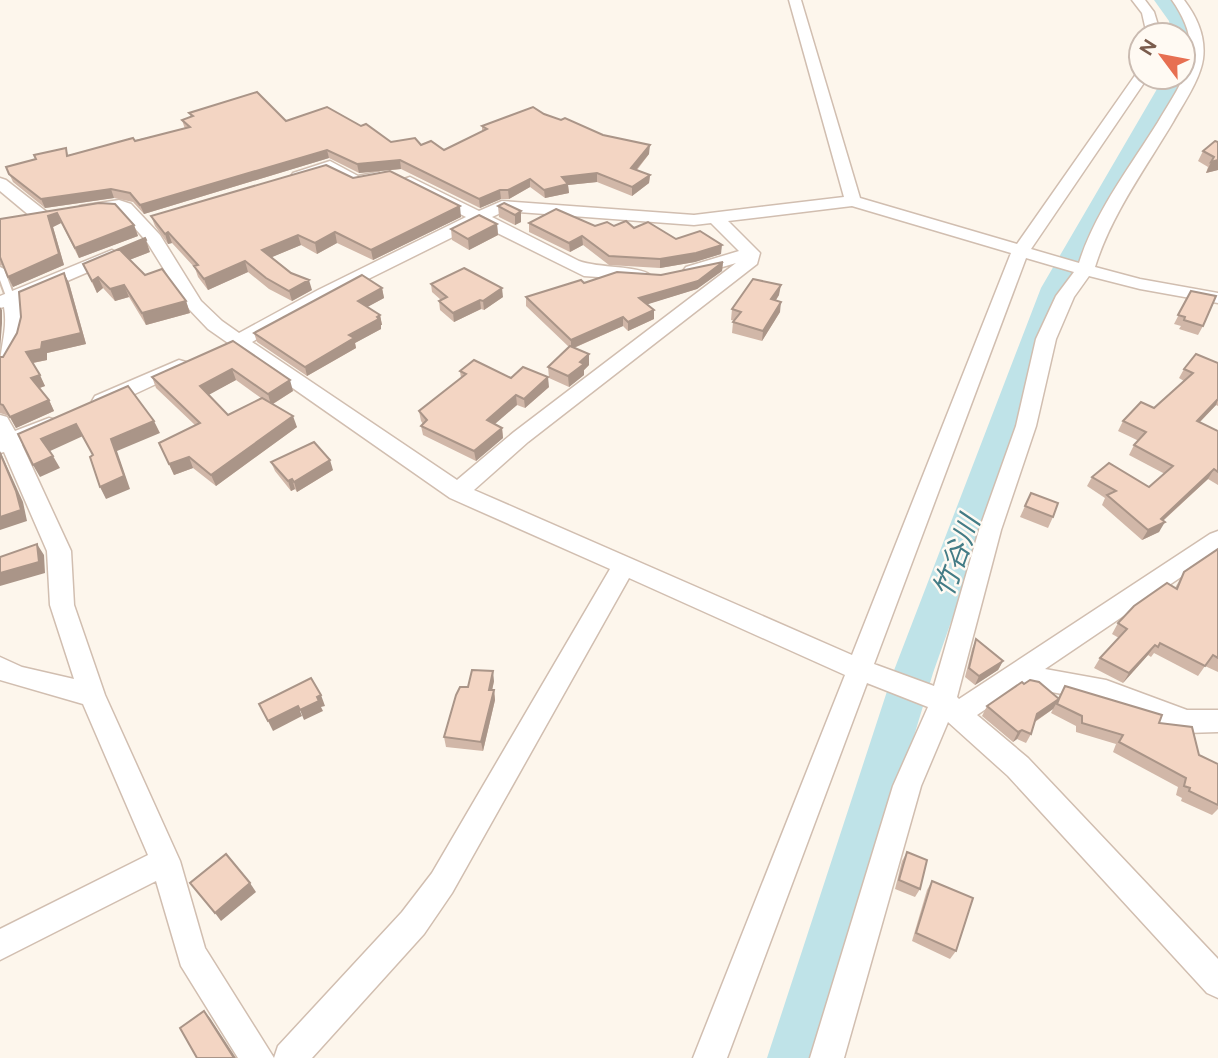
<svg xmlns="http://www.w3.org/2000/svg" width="1218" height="1058" viewBox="0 0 1218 1058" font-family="Figtree,'Noto Sans JP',sans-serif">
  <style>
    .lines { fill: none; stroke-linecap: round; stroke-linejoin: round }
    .river { fill: #bfe3e8; fill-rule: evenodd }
    .service-casing { stroke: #d1beb0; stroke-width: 4 }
    .minor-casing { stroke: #d1beb0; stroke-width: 3 }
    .service { fill: #fff; fill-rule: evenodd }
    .minor { fill: #fff; fill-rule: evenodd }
    .wall { fill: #d1b7a8; fill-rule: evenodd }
    .shaded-wall { fill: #aa9588 }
    .building { fill: #f3d5c3; stroke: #aa9588; stroke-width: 2 }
    .labels { text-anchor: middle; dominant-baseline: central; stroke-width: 5; stroke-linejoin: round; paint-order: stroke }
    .water-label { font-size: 28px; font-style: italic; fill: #437c86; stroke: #fffaf3 }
  </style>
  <rect width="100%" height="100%" fill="#fdf6ec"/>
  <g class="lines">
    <g class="river">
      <path d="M 1154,0 L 1174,0 L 1189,21 L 1191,35 L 1188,39 L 1183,41 L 1183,35 L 1171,35 L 1169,21 Z"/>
      <path d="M 1183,73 L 1186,77 L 1069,288 L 933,673 L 817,1058 L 767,1058 L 893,673 L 1041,288 L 1164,77 L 1183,77 Z"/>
    </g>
    <defs>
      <path id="service" d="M 0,267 L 4,269 L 15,299 L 14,301 L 8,301 L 7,299 L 0,280 Z"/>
      <g id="minor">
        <path d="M 789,0 L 801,0 L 860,198 L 1017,244 L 1136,74 L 1141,73 L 1141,77 L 1148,77 L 1031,249 L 1079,263 C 1095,212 1130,167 1158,122 C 1169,103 1185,81 1189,60 C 1194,38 1184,17 1172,0 L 1184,0 C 1197,17 1206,37 1203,59 C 1200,80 1183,104 1173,122 C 1145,169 1111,215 1095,267 L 1140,279 L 1218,293 L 1218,303 L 1140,289 L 1089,276 L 1074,297 L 1056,339 L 1036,426 L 1001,530 L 957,697 L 959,699 L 1210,534 L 1218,531 L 1218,552 L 1045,669 L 1106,680 L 1187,710 L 1218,710 L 1218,732 L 1186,733 L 1104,702 L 1020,686 L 977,715 L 1028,758 L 1218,959 L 1218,998 L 1207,993 L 1008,776 L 948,722 L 921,786 L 844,1058 L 810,1058 L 893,786 L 928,707 L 867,683 L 727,1058 L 693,1058 L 845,675 L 629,578 L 452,893 L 424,934 L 312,1058 L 238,1058 L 181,966 L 156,881 L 0,960 L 0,929 L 148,855 L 83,704 L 0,680 L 0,657 L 22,667 L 74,679 L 50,605 L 47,551 L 4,452 L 0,453 L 0,415 L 7,417 L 15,431 L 49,418 L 56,420 L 59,425 L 56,430 L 22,445 L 71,551 L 74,605 L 105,695 L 180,861 L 205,948 L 274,1058 L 278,1046 L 402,912 L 432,873 L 610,569 L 450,498 L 208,329 L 188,308 L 147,242 L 119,210 L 86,214 L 78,209 L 80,206 L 119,200 L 131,204 L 160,235 L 201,301 L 222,321 L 239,333 L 318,290 L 466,217 L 404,185 L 402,182 L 404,179 L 410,177 L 479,211 L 502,201 L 694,215 L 844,197 ZM 852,206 L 1011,253 L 852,655 L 474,490 L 528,442 L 757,264 L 760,253 L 728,221 ZM 505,211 L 694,225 L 711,223 L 739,251 L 686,267 L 683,271 L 692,276 L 736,263 L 514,432 L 457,480 L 252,342 L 330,298 L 479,224 L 584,276 L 641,280 L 650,275 C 641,266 597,268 579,261 L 492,217 ZM 1026,258 L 1074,272 L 1056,296 L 1036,339 L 1016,426 L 979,530 L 934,686 L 874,664 Z"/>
        <path d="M 1132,0 L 1145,0 L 1154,12 L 1161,35 L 1147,35 L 1142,13 Z"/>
        <path d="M 330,161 L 358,176 L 378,172 L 386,177 L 384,180 L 355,186 L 328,172 L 299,181 L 291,176 L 293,173 Z"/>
        <path d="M 0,178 L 6,180 L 48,213 L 50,217 L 48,221 L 36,221 L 0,191 Z"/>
        <path d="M 112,250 L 121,255 L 118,259 L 21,301 C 28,327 22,344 7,366 L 0,368 C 0,347 8,329 4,307 L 0,308 L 0,296 Z"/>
        <path d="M 179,360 L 186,362 L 189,366 L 186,370 L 109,406 L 95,406 L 92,401 L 95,396 Z"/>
      </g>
    </defs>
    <use href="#service" class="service-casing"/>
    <use href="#minor" class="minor-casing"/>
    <use href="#service" class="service"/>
    <use href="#minor" class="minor"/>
  </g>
  <g class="wall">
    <path d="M 189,113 L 286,121 L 361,126 L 391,142 L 421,145 L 444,150 L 482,132 L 482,126 L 544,114 L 603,135 L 649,154 L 637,170 L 650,175 L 649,183 L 632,196 L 597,182 L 568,185 L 569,193 L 545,198 L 530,187 L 509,199 L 501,199 L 480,208 L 401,169 L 359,173 L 329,158 L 144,214 L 133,202 L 114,198 L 45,208 L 13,182 L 6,167 L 36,159 L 66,148 L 68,155 L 185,129 L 182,120 L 191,117 Z"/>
    <path d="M 1218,142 L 1218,170 L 1206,173 L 1208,167 L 1198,161 L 1203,151 Z"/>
    <path d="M 353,178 L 461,217 L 373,260 L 337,243 L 317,254 L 301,245 L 272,257 L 312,290 L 292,301 L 269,289 L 248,272 L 208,290 L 198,277 L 195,268 L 172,243 L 168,244 L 155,226 L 151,216 Z"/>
    <path d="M 99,203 L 134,225 L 138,236 L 79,258 L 61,223 L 53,227 L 64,265 L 13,287 L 5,267 L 1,265 L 0,265 L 0,219 Z"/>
    <path d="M 498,206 L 521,211 L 521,222 L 515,225 L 499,217 Z"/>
    <path d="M 529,223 L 595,226 L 614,226 L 634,228 L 676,239 L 721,254 L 695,262 L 660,268 L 609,265 L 583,245 L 570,252 L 529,232 Z"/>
    <path d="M 497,224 L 498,235 L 469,250 L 452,240 L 451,229 Z"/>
    <path d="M 150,252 L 129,260 L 145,275 L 186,301 L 190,313 L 146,325 L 129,297 L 115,301 L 103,288 L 97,293 L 83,264 Z"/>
    <path d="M 723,262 L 722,271 L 697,289 L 647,304 L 654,319 L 628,331 L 623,326 L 574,348 L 589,365 L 584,370 L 584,375 L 569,387 L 549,378 L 548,367 L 569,347 L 526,306 L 526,297 L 584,283 L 661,275 Z"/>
    <path d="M 64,273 L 69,283 L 86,344 L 47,353 L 47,360 L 33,363 L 45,386 L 39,388 L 49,400 L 54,411 L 16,428 L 9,416 L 0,413 L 0,357 L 3,357 Z"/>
    <path d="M 431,284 L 503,297 L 484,310 L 481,309 L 454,322 L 440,310 L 439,301 L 441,300 L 432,292 Z"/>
    <path d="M 382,288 L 384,298 L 367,307 L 380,315 L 382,325 L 381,325 L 381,329 L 355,343 L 356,348 L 307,376 L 257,342 L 254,333 Z"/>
    <path d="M 1191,291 L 1203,326 L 1198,335 L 1179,329 L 1181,326 L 1174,324 Z"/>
    <path d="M 779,295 L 776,300 L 780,312 L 762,341 L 732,333 L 733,322 L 735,321 L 731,320 L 732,309 Z"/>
    <path d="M 233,341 L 293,391 L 273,404 L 297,427 L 216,486 L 193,468 L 174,475 L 159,443 L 196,426 L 156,388 L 152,377 ZM 236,380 L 261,398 L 228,415 L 209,394 Z"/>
    <path d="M 1218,363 L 1218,406 L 1216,405 L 1200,422 L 1218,431 L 1218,485 L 1208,479 L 1163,521 L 1159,532 L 1142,540 L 1102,505 L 1105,498 L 1087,486 L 1092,477 L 1149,487 L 1165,474 L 1129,455 L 1134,445 L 1139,441 L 1118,431 L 1123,421 L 1154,408 L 1184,381 L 1179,378 L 1184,369 Z"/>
    <path d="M 460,371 L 511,378 L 549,387 L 525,408 L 517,405 L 494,424 L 502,428 L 503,438 L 476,461 L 423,435 L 421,426 L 423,424 L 421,421 L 419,411 L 461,378 Z"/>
    <path d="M 271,462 L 333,470 L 297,492 L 295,489 L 291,491 L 275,471 Z"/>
    <path d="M 1025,506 L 1053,517 L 1048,528 L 1020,517 Z"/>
    <path d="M 1218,549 L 1218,672 L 1205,666 L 1198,676 L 1154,653 L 1151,657 L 1148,655 L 1123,683 L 1094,668 L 1100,658 L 1119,638 L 1112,634 L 1118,623 L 1175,588 L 1184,572 Z"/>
    <path d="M 976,639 L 1003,661 L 998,670 L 975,685 L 965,677 L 972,649 Z"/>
    <path d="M 494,681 L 492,690 L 494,690 L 495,700 L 483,751 L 446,747 L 444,737 L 468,687 Z"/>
    <path d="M 1024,684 L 1058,698 L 1065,686 L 1159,723 L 1199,755 L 1218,764 L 1218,809 L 1212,815 L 1181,801 L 1182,798 L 1176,795 L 1178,787 L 1113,752 L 1116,744 L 1076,732 L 1076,726 L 1051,713 L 1053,709 L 1035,722 L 1031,734 L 1026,743 L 1017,739 L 1013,742 L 982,716 L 987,706 Z"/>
    <path d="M 907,852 L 920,889 L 915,897 L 895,889 L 902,861 Z"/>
    <path d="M 932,881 L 956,951 L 950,959 L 912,941 L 927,890 Z"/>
  </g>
  <g class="shaded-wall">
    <path d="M 650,145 L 649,154 L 631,176 L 631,168 Z"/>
    <path d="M 327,150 L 329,158 L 144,214 L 140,205 Z"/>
    <path d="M 400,160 L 401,169 L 359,173 L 357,164 Z"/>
    <path d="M 1218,160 L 1218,170 L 1206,173 L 1211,162 Z"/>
    <path d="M 597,173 L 597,182 L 568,185 L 569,193 L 545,198 L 544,190 L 562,177 Z"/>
    <path d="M 650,175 L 649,183 L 632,196 L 632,187 Z"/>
    <path d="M 530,179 L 530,187 L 509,199 L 508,190 Z"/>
    <path d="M 111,189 L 114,198 L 45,208 L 41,199 Z"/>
    <path d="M 500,190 L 501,199 L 480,208 L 479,199 Z"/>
    <path d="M 460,206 L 461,217 L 373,260 L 371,250 Z"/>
    <path d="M 521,211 L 521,222 L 515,225 L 515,215 Z"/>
    <path d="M 57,213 L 61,223 L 53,227 L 64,265 L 13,287 L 8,277 L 48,216 Z"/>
    <path d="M 497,224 L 498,235 L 469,250 L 468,239 Z"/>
    <path d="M 134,225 L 138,236 L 79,258 L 75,248 Z"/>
    <path d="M 168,232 L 172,243 L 168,244 L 165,234 Z"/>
    <path d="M 335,232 L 337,243 L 317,254 L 315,243 Z"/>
    <path d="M 298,235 L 301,245 L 265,260 L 262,250 Z"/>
    <path d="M 582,236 L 583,245 L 570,252 L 569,243 Z"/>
    <path d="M 146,240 L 150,252 L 124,262 L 120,250 Z"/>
    <path d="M 722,245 L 721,254 L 695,262 L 660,268 L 660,259 Z"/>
    <path d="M 245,261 L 248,272 L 208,290 L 204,279 Z"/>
    <path d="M 723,262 L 722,271 L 697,289 L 639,307 L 639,298 Z"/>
    <path d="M 64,273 L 69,283 L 86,344 L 47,353 L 47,360 L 32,363 L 26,352 L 42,342 Z"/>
    <path d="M 98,277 L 103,288 L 97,293 L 92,281 Z"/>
    <path d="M 309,280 L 312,290 L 292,301 L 289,291 Z"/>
    <path d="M 124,285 L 129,297 L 115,301 L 110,289 Z"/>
    <path d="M 781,285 L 779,295 L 770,309 L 771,299 Z"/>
    <path d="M 382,288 L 384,298 L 360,311 L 358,301 Z"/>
    <path d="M 502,288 L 503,297 L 484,310 L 483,301 Z"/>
    <path d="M 480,300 L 481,309 L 454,322 L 453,313 Z"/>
    <path d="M 186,301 L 190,313 L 146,325 L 142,313 Z"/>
    <path d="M 781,302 L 780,312 L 762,341 L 763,331 Z"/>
    <path d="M 0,307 L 2,310 L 2,323 L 0,351 Z"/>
    <path d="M 654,310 L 654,319 L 628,331 L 628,322 Z"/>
    <path d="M 380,315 L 382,325 L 381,325 L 381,329 L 355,343 L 356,348 L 307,376 L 305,367 Z"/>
    <path d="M 623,317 L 623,326 L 571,349 L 571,340 Z"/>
    <path d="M 589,354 L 589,365 L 584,370 L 584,375 L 569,387 L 568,376 Z"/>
    <path d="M 232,369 L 236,380 L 205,397 L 200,386 Z"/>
    <path d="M 40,375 L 45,386 L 37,389 L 31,378 Z"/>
    <path d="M 548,377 L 549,387 L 525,408 L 524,399 Z"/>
    <path d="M 290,380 L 293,391 L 271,405 L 268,394 Z"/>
    <path d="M 516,395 L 517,405 L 488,430 L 487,420 Z"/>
    <path d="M 1218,399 L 1216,405 L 1192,430 L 1197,421 Z"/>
    <path d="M 49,400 L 54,411 L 16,428 L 10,417 Z"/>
    <path d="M 293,416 L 297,427 L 216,486 L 211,475 Z"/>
    <path d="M 154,421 L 160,433 L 117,451 L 130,489 L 106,499 L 100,487 L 111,439 Z"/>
    <path d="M 76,424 L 83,436 L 48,452 L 41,439 Z"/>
    <path d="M 502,428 L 503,438 L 476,461 L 474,451 Z"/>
    <path d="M 0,451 L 23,502 L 27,521 L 0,530 Z"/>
    <path d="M 53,456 L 60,468 L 40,477 L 33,465 Z"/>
    <path d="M 189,457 L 193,468 L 174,475 L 169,464 Z"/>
    <path d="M 330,460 L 333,470 L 297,492 L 294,482 Z"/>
    <path d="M 1214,469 L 1208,479 L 1158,525 L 1165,522 L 1159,532 L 1142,540 L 1148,530 Z"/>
    <path d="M 292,479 L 295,489 L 291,491 L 288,481 Z"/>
    <path d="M 37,544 L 44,555 L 45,573 L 0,586 L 0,592 L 0,573 Z"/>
    <path d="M 1155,645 L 1148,655 L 1123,683 L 1129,673 Z"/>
    <path d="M 1003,661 L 998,670 L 975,685 L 979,676 Z"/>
    <path d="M 493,671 L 494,681 L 490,700 L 489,690 Z"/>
    <path d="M 494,690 L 495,700 L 483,751 L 481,742 Z"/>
    <path d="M 321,695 L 325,706 L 321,707 L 323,711 L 304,720 L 300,710 Z"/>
    <path d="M 1059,699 L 1053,709 L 1031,724 L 1037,714 Z"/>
    <path d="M 298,706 L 302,716 L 273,731 L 268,721 Z"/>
    <path d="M 1022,730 L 1017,739 L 1013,742 L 1018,732 Z"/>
    <path d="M 250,883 L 256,892 L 221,921 L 215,913 Z"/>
    <path d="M 204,1011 L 210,1018 L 236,1058 L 234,1058 Z"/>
  </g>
  <g class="building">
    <path d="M 257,92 L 286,121 L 327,107 L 361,126 L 366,124 L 391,142 L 415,138 L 421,145 L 431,141 L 444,150 L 487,129 L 482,126 L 533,107 L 544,114 L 561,120 L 565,118 L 603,135 L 650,145 L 631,168 L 650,175 L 632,187 L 597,173 L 562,177 L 568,184 L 544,190 L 530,179 L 508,190 L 500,190 L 479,199 L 400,160 L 357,164 L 327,150 L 140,205 L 130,193 L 111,189 L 41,199 L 9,174 L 6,167 L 36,159 L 34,155 L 66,148 L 67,156 L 133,138 L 135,141 L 190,127 L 182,120 L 193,116 L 189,113 Z"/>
    <path d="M 1215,141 L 1218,142 L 1218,160 L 1211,162 L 1214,157 L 1203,151 Z"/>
    <path d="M 326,165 L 353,178 L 390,171 L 460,206 L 371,250 L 335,232 L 315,243 L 298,235 L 262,250 L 291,273 L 309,280 L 289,291 L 266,278 L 245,261 L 204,279 L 194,266 L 198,265 L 168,232 L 165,234 L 151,216 Z"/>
    <path d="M 99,203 L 115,204 L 134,225 L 75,248 L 57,213 L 48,216 L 59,254 L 8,277 L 0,257 L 0,219 Z"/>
    <path d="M 504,203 L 521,211 L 515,215 L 498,206 Z"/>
    <path d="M 556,209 L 595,226 L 607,222 L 614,226 L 626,221 L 634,228 L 648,222 L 676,239 L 700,231 L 722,245 L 696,253 L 660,259 L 609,256 L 582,236 L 569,243 L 529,223 Z"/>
    <path d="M 479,215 L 497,224 L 468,239 L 451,229 Z"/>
    <path d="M 145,238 L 146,240 L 120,250 L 145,275 L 162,269 L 186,301 L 142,313 L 124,285 L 110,289 L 98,277 L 92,281 L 83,264 Z"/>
    <path d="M 723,262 L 698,281 L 639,298 L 654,310 L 628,322 L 623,317 L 571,340 L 526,297 L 581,280 L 584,283 L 617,272 L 661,275 Z"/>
    <path d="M 464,268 L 502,288 L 483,301 L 480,300 L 453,313 L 439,301 L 447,297 L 431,284 Z"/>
    <path d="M 64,273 L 81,333 L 42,342 L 41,349 L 26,352 L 40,375 L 31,378 L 49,400 L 10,417 L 3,405 L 0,404 L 0,357 L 3,357 L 17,333 L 21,317 L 19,292 Z"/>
    <path d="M 362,275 L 382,288 L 358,301 L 380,315 L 377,317 L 379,319 L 349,335 L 354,338 L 305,367 L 254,333 Z"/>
    <path d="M 753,279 L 781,285 L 771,299 L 781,302 L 763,331 L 733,322 L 741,312 L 732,309 Z"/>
    <path d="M 1191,291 L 1216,296 L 1203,326 L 1184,320 L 1185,317 L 1178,315 Z"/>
    <path d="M 233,341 L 290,380 L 268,394 L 232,369 L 200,386 L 228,415 L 262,398 L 293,416 L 211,475 L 189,457 L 169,464 L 159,443 L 200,423 L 152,377 Z"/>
    <path d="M 570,346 L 589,354 L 580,362 L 584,364 L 568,376 L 548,367 Z"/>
    <path d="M 1196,354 L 1218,363 L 1218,399 L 1197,421 L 1218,431 L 1218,472 L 1214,469 L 1161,519 L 1165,522 L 1148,530 L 1107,495 L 1116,491 L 1092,477 L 1109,463 L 1149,487 L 1173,466 L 1134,445 L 1146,432 L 1123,421 L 1141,402 L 1154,408 L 1193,373 L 1184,369 Z"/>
    <path d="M 474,360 L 511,378 L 523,367 L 548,377 L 524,399 L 516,395 L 487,420 L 502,428 L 474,451 L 421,426 L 427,420 L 419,411 L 466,374 L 460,371 Z"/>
    <path d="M 128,386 L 154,421 L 111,439 L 124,476 L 100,487 L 90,457 L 93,455 L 76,424 L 41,439 L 53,456 L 33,465 L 18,434 Z"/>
    <path d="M 314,442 L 330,460 L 294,482 L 292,479 L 288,481 L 271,462 Z"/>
    <path d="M 0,453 L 16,491 L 21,510 L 0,517 Z"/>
    <path d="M 1031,493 L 1058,503 L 1053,517 L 1025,506 Z"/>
    <path d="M 37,544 L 39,562 L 0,573 L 0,557 Z"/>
    <path d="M 1218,549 L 1218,658 L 1213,655 L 1205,666 L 1160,643 L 1158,647 L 1155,645 L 1129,673 L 1100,658 L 1127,629 L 1118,623 L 1134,606 L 1167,583 L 1177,589 L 1184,572 Z"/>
    <path d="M 976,639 L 1003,661 L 979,676 L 969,668 Z"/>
    <path d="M 472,670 L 493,671 L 489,690 L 494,690 L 481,742 L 444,737 L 456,695 L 460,687 L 468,687 Z"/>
    <path d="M 311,678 L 321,695 L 317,697 L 319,701 L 300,710 L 298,706 L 268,721 L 259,704 Z"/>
    <path d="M 1030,680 L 1039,682 L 1059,699 L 1065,686 L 1162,715 L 1159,723 L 1192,727 L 1199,755 L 1218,764 L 1218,805 L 1189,791 L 1190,788 L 1184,786 L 1186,778 L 1119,742 L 1123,735 L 1082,723 L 1082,716 L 1057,704 L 1059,699 L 1037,714 L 1031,734 L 1022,730 L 1018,732 L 987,706 L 1022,682 L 1024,684 Z"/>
    <path d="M 907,852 L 927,860 L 920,889 L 899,880 Z"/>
    <path d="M 226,854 L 250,883 L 215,913 L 190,883 Z"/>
    <path d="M 932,881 L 973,898 L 956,951 L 916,933 Z"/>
    <path d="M 204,1011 L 234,1058 L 197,1058 L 180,1028 Z"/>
  </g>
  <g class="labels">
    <g class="water-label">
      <text transform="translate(956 556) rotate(-70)">竹谷川</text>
    </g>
  </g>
  <g transform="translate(1162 56) rotate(302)"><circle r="33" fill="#fffaf3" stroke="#cabbb1" stroke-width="2"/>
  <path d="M0-5L12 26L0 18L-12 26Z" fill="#e76f51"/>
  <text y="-10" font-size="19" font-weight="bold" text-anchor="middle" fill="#7a5c4d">N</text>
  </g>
</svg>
